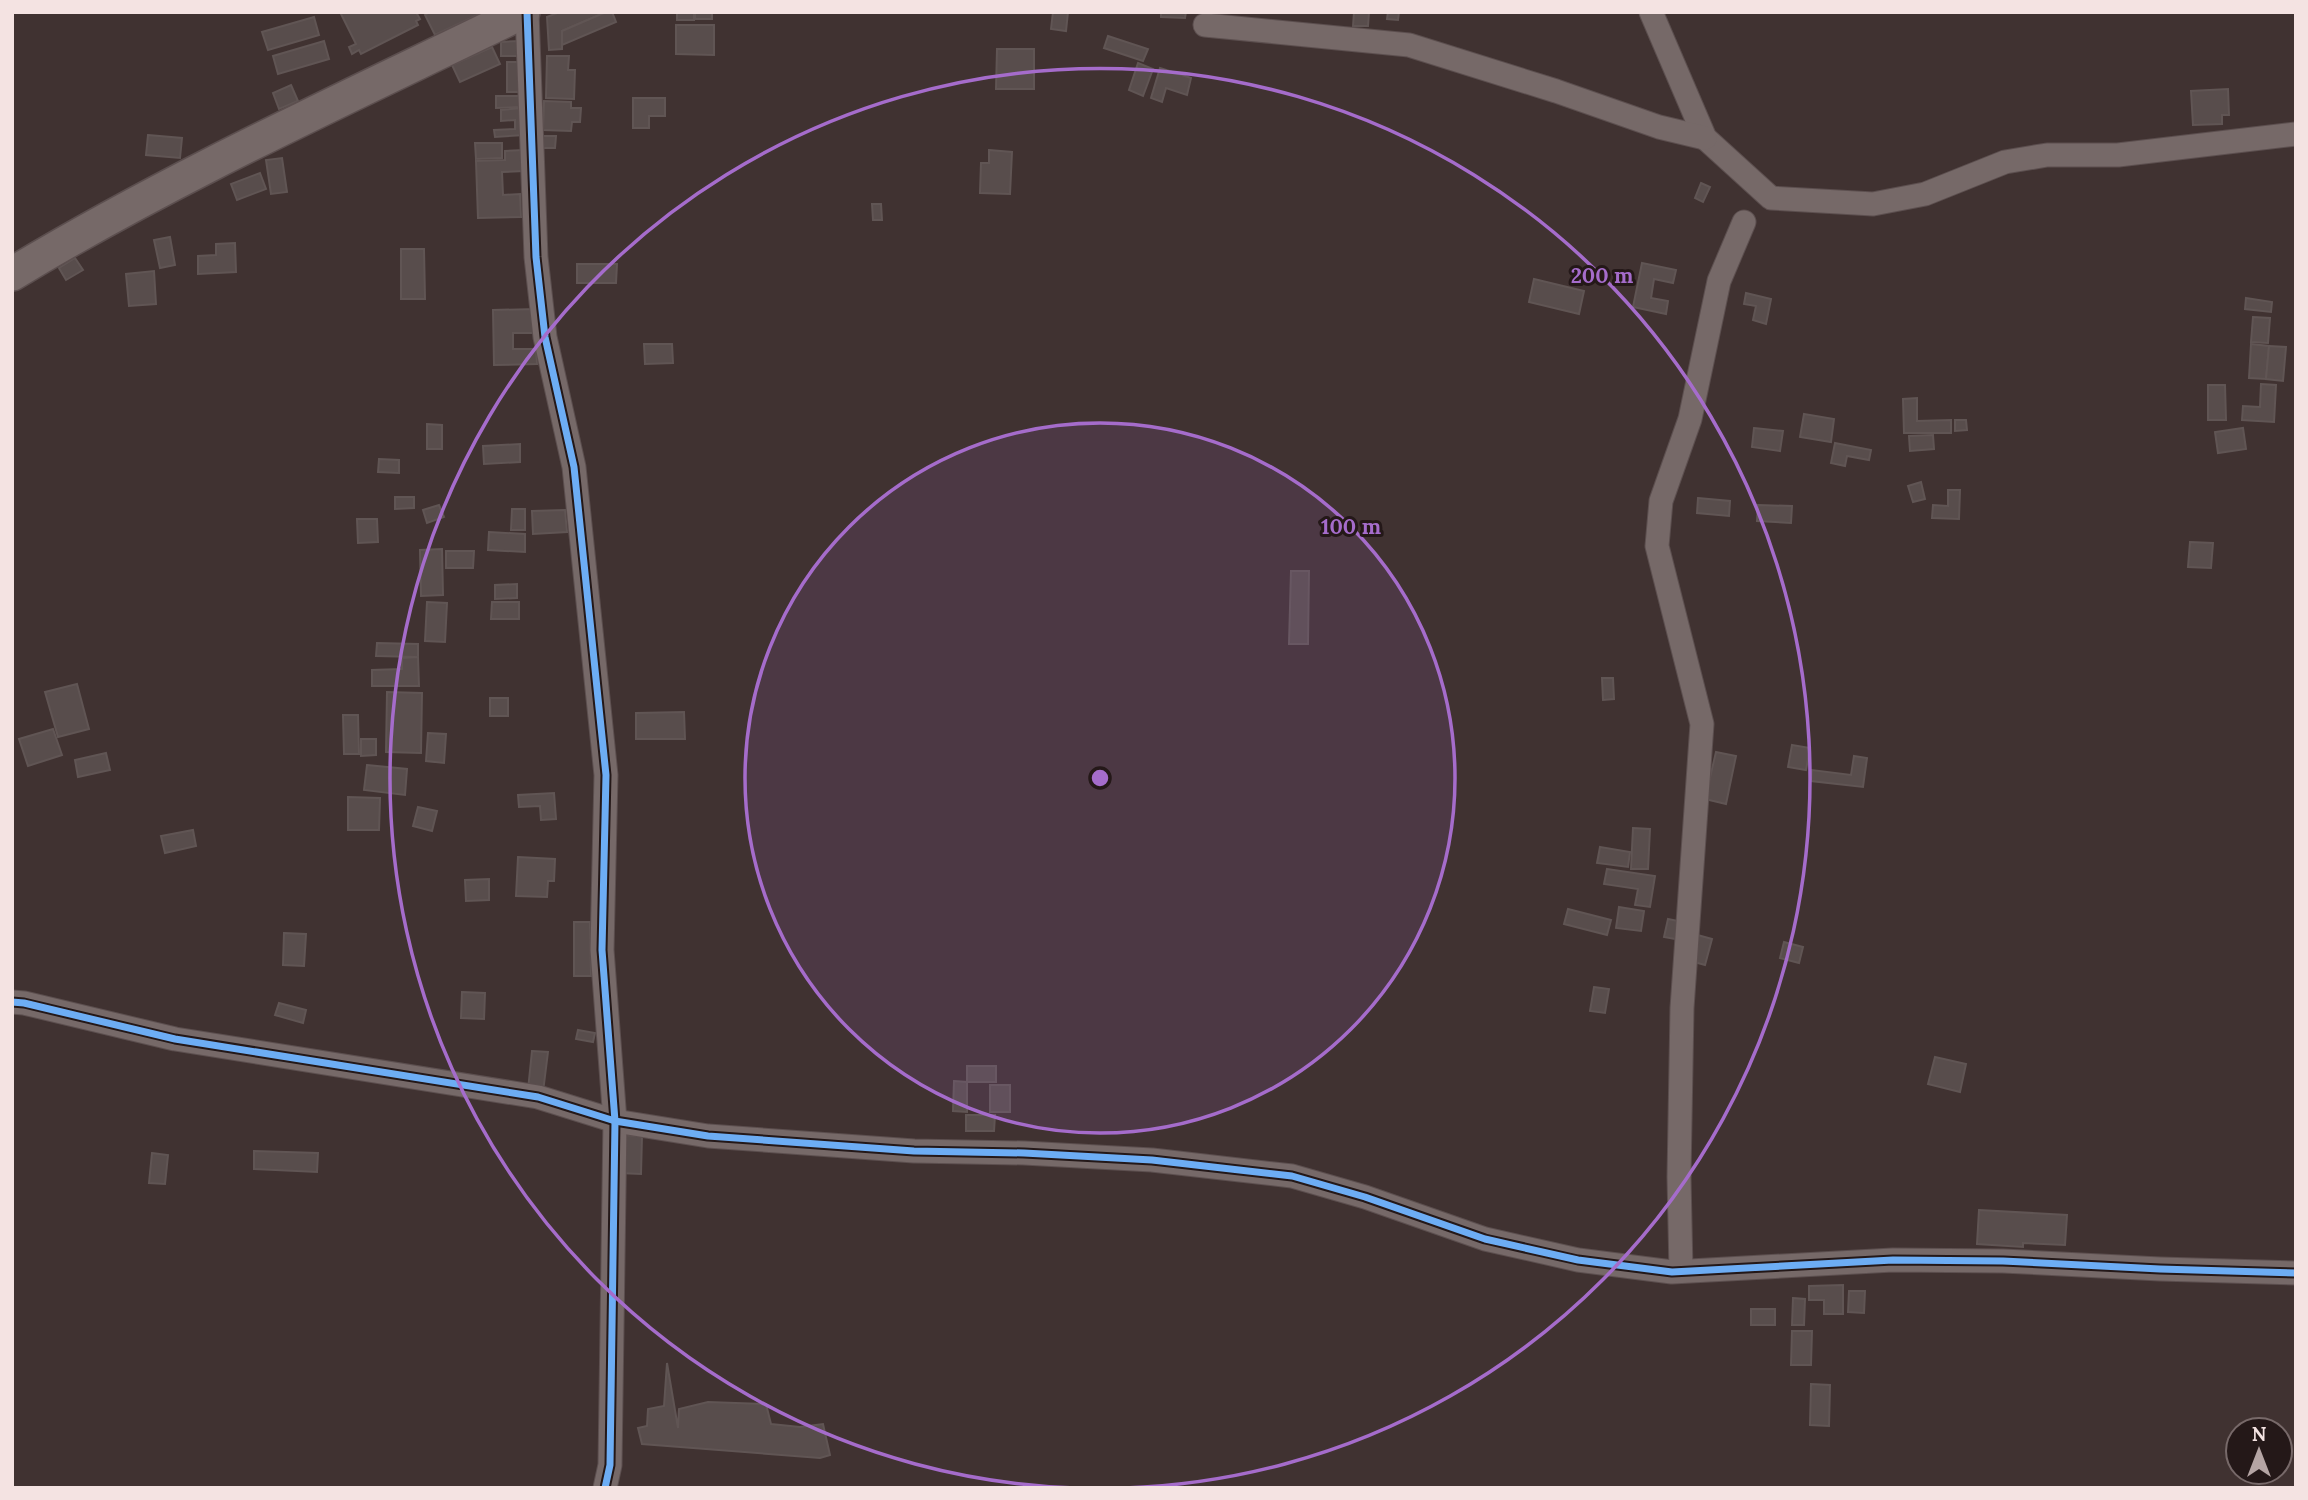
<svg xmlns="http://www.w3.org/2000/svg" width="2308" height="1500" viewBox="0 0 2308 1500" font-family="Lora,serif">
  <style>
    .building { fill: #584d4c; stroke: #605554; stroke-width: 2 }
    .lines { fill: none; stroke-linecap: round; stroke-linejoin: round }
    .street-casing { stroke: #5c4f4f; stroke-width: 25 }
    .secondary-casing { stroke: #5c4f4f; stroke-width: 36 }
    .street { stroke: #766968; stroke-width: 23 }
    .secondary { stroke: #766968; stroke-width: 33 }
    .cycleway-casing { stroke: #241818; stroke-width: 11 }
    .cycleway { stroke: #6dadf4; stroke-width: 7 }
    .ring { fill: none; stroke: #a56ccb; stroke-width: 3.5 }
    .centre { fill: #a56ccb; stroke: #241818; stroke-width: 3.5 }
    .ring-label { font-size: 21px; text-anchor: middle; font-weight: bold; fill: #a56ccb; stroke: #241818; stroke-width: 6; stroke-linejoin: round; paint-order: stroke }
  </style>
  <rect width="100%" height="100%" fill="#403231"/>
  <g class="building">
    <path d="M 340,12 L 416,12 L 420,19 L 416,21 L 418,25 L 361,54 L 359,50 L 352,54 L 349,47 L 356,44 Z"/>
    <path d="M 430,12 L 484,12 L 435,35 L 425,15 Z"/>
    <path d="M 560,12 L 606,12 L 562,31 L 562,49 L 549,50 L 547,17 Z"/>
    <path d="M 606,12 L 612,12 L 616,22 L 562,45 L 562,31 Z"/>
    <rect x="677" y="12" width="17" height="8"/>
    <rect x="695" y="12" width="17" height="7"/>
    <path d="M 1053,12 L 1068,12 L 1066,31 L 1051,29 Z"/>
    <path d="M 1161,12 L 1186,12 L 1185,18 L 1161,17 Z"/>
    <path d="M 1354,12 L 1369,12 L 1368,26 L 1353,26 Z"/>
    <path d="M 1388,12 L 1399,12 L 1398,20 L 1387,19 Z"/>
    <path d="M 314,17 L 319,35 L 268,50 L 262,32 Z"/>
    <path d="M 676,25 L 714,25 L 714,55 L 676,54 Z"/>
    <path d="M 1108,36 L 1148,49 L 1143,61 L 1104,48 Z"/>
    <path d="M 324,41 L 329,59 L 278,74 L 273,56 Z"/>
    <path d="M 519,41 L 519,56 L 501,56 L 501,42 Z"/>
    <path d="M 492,47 L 500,64 L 460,82 L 452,65 Z"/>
    <path d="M 997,49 L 1034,49 L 1034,89 L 996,89 Z"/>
    <path d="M 547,56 L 569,56 L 568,70 L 575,70 L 574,99 L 546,98 Z"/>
    <rect x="507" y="62" width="15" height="30"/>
    <path d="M 1138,63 L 1153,69 L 1143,96 L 1129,90 Z"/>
    <path d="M 1160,68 L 1191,78 L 1187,95 L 1166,88 L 1162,102 L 1151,98 Z"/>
    <path d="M 291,85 L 298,101 L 279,109 L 273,93 Z"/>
    <path d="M 2228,89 L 2229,115 L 2222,115 L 2222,124 L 2193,125 L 2191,91 Z"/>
    <path d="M 496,96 L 521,96 L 521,107 L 496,108 Z"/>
    <path d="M 633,98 L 665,98 L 665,116 L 649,116 L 649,128 L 633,128 Z"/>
    <path d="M 544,101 L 571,102 L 571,108 L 581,108 L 580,122 L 572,122 L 571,131 L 543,130 Z"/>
    <path d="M 523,108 L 524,135 L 495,137 L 494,130 L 515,129 L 515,120 L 501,121 L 501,110 Z"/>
    <path d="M 148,135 L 182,138 L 180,158 L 146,155 Z"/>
    <path d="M 543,136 L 556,136 L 555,148 L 542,148 Z"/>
    <path d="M 475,143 L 502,143 L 502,158 L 476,159 Z"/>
    <path d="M 524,150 L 524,171 L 502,172 L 503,195 L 520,194 L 521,217 L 478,218 L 476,161 L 505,160 L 505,151 Z"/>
    <path d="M 989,150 L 1012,152 L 1010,194 L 980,193 L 981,163 L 989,163 Z"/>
    <path d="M 282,158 L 287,192 L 271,194 L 266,160 Z"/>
    <path d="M 260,173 L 266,189 L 237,200 L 231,184 Z"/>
    <path d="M 1701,183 L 1710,187 L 1703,202 L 1695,198 Z"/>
    <path d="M 872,204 L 881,204 L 882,220 L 873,220 Z"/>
    <path d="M 170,237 L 175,265 L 160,268 L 154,240 Z"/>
    <path d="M 235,243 L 236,272 L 198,274 L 198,256 L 216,255 L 216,244 Z"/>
    <path d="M 401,249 L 424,249 L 425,299 L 401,299 Z"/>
    <path d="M 75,258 L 83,270 L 66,280 L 59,268 Z"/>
    <path d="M 1642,263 L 1676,270 L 1673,283 L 1654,279 L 1651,298 L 1668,301 L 1666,314 L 1633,307 Z"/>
    <path d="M 577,264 L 617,264 L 616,283 L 577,283 Z"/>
    <path d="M 154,271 L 156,304 L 129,306 L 126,274 Z"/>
    <path d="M 1534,279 L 1584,291 L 1579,314 L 1529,302 Z"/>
    <path d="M 1746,293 L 1771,299 L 1766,324 L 1753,320 L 1756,306 L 1744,304 Z"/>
    <path d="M 2246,298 L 2272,302 L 2271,312 L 2245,309 Z"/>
    <path d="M 536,309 L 537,333 L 513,333 L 513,349 L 536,349 L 537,364 L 494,365 L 493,310 Z"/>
    <path d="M 2253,317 L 2270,318 L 2268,343 L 2251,342 Z"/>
    <path d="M 644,344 L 672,344 L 673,363 L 645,364 Z"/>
    <path d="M 2251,344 L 2269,346 L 2266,379 L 2249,378 Z"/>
    <path d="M 2269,346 L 2286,347 L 2283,381 L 2266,379 Z"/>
    <path d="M 2261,384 L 2276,385 L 2274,422 L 2242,420 L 2243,406 L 2260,407 Z"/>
    <path d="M 2208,385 L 2225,385 L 2226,420 L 2208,420 Z"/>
    <path d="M 1917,398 L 1917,421 L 1951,420 L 1951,433 L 1904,433 L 1903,399 Z"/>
    <path d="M 1804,414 L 1834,419 L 1831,442 L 1800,437 Z"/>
    <path d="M 1955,420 L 1966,420 L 1967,430 L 1955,431 Z"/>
    <path d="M 427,424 L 442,425 L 442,449 L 427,449 Z"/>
    <path d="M 1754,428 L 1783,431 L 1780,451 L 1752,447 Z"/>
    <path d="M 2243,428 L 2246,449 L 2218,453 L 2215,432 Z"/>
    <path d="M 1933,435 L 1934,449 L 1910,451 L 1909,436 Z"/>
    <path d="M 1835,443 L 1871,450 L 1869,460 L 1847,456 L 1845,466 L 1831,463 Z"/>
    <path d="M 520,444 L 520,462 L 484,464 L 483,446 Z"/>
    <path d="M 379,459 L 399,460 L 399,473 L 378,472 Z"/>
    <path d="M 1921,482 L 1925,499 L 1913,502 L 1908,486 Z"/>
    <path d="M 1948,490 L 1960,490 L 1959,519 L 1932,518 L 1933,505 L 1948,506 Z"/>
    <path d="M 395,497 L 414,497 L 414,508 L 395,509 Z"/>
    <path d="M 1698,498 L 1730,501 L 1729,516 L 1697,513 Z"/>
    <path d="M 439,505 L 444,517 L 427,523 L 423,510 Z"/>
    <path d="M 1758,505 L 1792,506 L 1791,523 L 1757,521 Z"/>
    <path d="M 512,509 L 525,509 L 525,530 L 511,530 Z"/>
    <path d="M 565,510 L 567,532 L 533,534 L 532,511 Z"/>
    <path d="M 357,519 L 377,519 L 378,542 L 358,543 Z"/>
    <path d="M 489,532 L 525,534 L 525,552 L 488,550 Z"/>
    <path d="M 2190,542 L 2213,543 L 2211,568 L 2188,567 Z"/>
    <path d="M 442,549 L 443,595 L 421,596 L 420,550 Z"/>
    <path d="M 446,551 L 474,551 L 473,568 L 446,568 Z"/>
    <path d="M 1291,571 L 1309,571 L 1308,644 L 1289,644 Z"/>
    <path d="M 517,584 L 517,598 L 495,599 L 495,585 Z"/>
    <path d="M 427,602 L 447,603 L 445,642 L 425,641 Z"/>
    <path d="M 492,602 L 519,602 L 519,619 L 491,619 Z"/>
    <path d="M 377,643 L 418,644 L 418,657 L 376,656 Z"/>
    <path d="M 418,657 L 419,686 L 372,686 L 372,670 L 402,669 L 402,658 Z"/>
    <path d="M 1602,678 L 1613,678 L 1614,699 L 1603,700 Z"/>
    <path d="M 77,684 L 89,729 L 58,737 L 45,692 Z"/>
    <path d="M 387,692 L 422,693 L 421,753 L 386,752 Z"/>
    <rect x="490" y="698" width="18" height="18"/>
    <path d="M 684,712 L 685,739 L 636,739 L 636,713 Z"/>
    <path d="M 343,715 L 358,715 L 359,754 L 344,754 Z"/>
    <path d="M 53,729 L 62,755 L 28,766 L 19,739 Z"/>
    <path d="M 428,733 L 446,734 L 444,763 L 426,761 Z"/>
    <path d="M 361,739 L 376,739 L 376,755 L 361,756 Z"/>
    <path d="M 1792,745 L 1810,748 L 1806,770 L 1788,767 Z"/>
    <path d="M 1716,752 L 1736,756 L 1726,804 L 1705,799 Z"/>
    <path d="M 106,753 L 110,770 L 78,777 L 75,760 Z"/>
    <path d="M 1854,756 L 1867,758 L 1863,787 L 1811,781 L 1812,770 L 1851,775 Z"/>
    <path d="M 367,765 L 407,769 L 405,795 L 364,790 Z"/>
    <path d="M 554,793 L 556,819 L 541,820 L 540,806 L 519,807 L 518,795 Z"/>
    <path d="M 348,797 L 380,798 L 379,830 L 348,830 Z"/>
    <path d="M 418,807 L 437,811 L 432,831 L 413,826 Z"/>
    <path d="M 1633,828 L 1650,829 L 1648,869 L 1631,869 Z"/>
    <path d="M 193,830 L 196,846 L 165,853 L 161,836 Z"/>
    <path d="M 1600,847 L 1630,852 L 1628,867 L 1597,863 Z"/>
    <path d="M 518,857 L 555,859 L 554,881 L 548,881 L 547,897 L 516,896 Z"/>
    <path d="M 1607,869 L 1655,876 L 1650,907 L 1635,905 L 1638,889 L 1604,884 Z"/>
    <path d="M 489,879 L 489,900 L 466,901 L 465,880 Z"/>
    <path d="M 1619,907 L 1644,911 L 1641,931 L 1616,928 Z"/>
    <path d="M 1568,909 L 1611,920 L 1607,935 L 1564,924 Z"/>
    <path d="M 1668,919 L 1683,922 L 1681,940 L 1664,937 Z"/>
    <path d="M 574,922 L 590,922 L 591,976 L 574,976 Z"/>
    <path d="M 1683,931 L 1712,939 L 1705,965 L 1676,957 Z"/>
    <path d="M 284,933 L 306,934 L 304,966 L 283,965 Z"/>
    <path d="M 1784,942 L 1803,947 L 1799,963 L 1780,958 Z"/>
    <path d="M 1594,987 L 1609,989 L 1605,1013 L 1590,1011 Z"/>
    <path d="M 462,992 L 485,993 L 484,1019 L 461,1018 Z"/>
    <path d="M 279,1003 L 306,1010 L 303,1023 L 275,1015 Z"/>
    <path d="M 578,1030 L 595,1033 L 593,1042 L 576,1039 Z"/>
    <path d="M 532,1051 L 548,1052 L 543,1092 L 528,1090 Z"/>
    <path d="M 1935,1057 L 1966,1064 L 1960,1092 L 1928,1084 Z"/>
    <rect x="967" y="1066" width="29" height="16"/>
    <path d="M 954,1081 L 967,1082 L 967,1112 L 953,1111 Z"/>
    <rect x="990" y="1085" width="20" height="27"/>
    <path d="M 966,1115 L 995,1115 L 994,1131 L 966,1131 Z"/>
    <path d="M 621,1135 L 642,1136 L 641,1174 L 619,1173 Z"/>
    <path d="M 254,1151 L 318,1153 L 317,1172 L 254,1169 Z"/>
    <path d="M 152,1153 L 168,1155 L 165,1184 L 149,1183 Z"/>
    <path d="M 1979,1210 L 2067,1215 L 2065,1245 L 2023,1243 L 2023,1247 L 1977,1244 Z"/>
    <path d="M 1843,1285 L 1843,1314 L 1824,1314 L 1824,1300 L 1809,1300 L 1809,1286 Z"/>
    <path d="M 1849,1291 L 1865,1291 L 1864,1313 L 1848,1312 Z"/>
    <path d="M 1793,1298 L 1805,1299 L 1804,1325 L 1792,1325 Z"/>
    <rect x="1751" y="1309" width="24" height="16"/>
    <path d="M 1792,1331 L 1812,1331 L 1811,1365 L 1791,1365 Z"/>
    <path d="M 667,1363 L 678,1428 L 679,1409 L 708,1402 L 766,1404 L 771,1424 L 800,1427 L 823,1424 L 830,1455 L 820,1458 L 642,1444 L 638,1428 L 647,1426 L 648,1409 L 664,1406 Z"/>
    <path d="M 1811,1384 L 1830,1385 L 1829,1426 L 1810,1425 Z"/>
  </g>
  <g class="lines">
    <defs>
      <g id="street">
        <path d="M 527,12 L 536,257 L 545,337 L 574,467 L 606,775 L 602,950 L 615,1121 L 610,1465 L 605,1488"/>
        <path d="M 1651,12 L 1705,138 L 1771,198 L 1873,204 L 1925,194 L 2005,162 L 2047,155 L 2118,155 L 2296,134"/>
        <path d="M 1205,25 L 1409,45 L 1556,91 L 1659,127 L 1705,138"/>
        <path d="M 12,1002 L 24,1003 L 175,1039 L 538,1097 L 615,1121 L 708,1136 L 914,1151 L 1024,1153 L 1152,1160 L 1292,1176 L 1365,1197 L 1485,1239 L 1578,1260 L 1672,1272 L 1893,1260 L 2003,1261 L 2160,1269 L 2296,1273"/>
        <path d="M 1681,1271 L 1679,1177 L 1682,1008 L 1702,724 L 1657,546 L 1661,501 L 1690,419 L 1719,281 L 1744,222"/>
      </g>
      <path id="secondary" d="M 12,274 C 176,175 351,96 523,12"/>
    </defs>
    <use href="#street" class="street-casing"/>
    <use href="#secondary" class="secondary-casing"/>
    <use href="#street" class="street"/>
    <use href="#secondary" class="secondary"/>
    <defs>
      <g id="cycleway">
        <path d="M 527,12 L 536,257 L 545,337 L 574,467 L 606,775 L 602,950 L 615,1121 L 610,1465 L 605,1488"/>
        <path d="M 12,1002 L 24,1003 L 175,1039 L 538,1097 L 615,1121 L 708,1136 L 914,1151 L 1024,1153 L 1152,1160 L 1292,1176 L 1365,1197 L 1485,1239 L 1578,1260 L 1672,1272 L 1893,1260 L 2003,1261 L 2160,1269 L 2296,1273"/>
      </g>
    </defs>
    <use href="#cycleway" class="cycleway-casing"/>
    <use href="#cycleway" class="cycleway"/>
  </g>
  <circle cx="1100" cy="778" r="355" fill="#a56ccb" fill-opacity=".12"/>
  <g class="ring">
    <circle cx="1100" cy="778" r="355"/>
    <path d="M1075 1488A710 710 0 1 1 1125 1488"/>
  </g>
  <circle cx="1100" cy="778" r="10" class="centre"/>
  <g class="ring-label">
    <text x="1602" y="283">200 m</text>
    <text x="1351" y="534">100 m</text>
  </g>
  <rect width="2308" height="1500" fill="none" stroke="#f4e3e2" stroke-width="28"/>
  <g transform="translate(2259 1451)"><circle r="33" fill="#241818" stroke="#776969" stroke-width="2"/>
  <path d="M0-5L12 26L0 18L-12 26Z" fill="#b5a5a4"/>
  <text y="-10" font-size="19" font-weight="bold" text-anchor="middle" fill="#f4e3e2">N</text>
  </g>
</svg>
